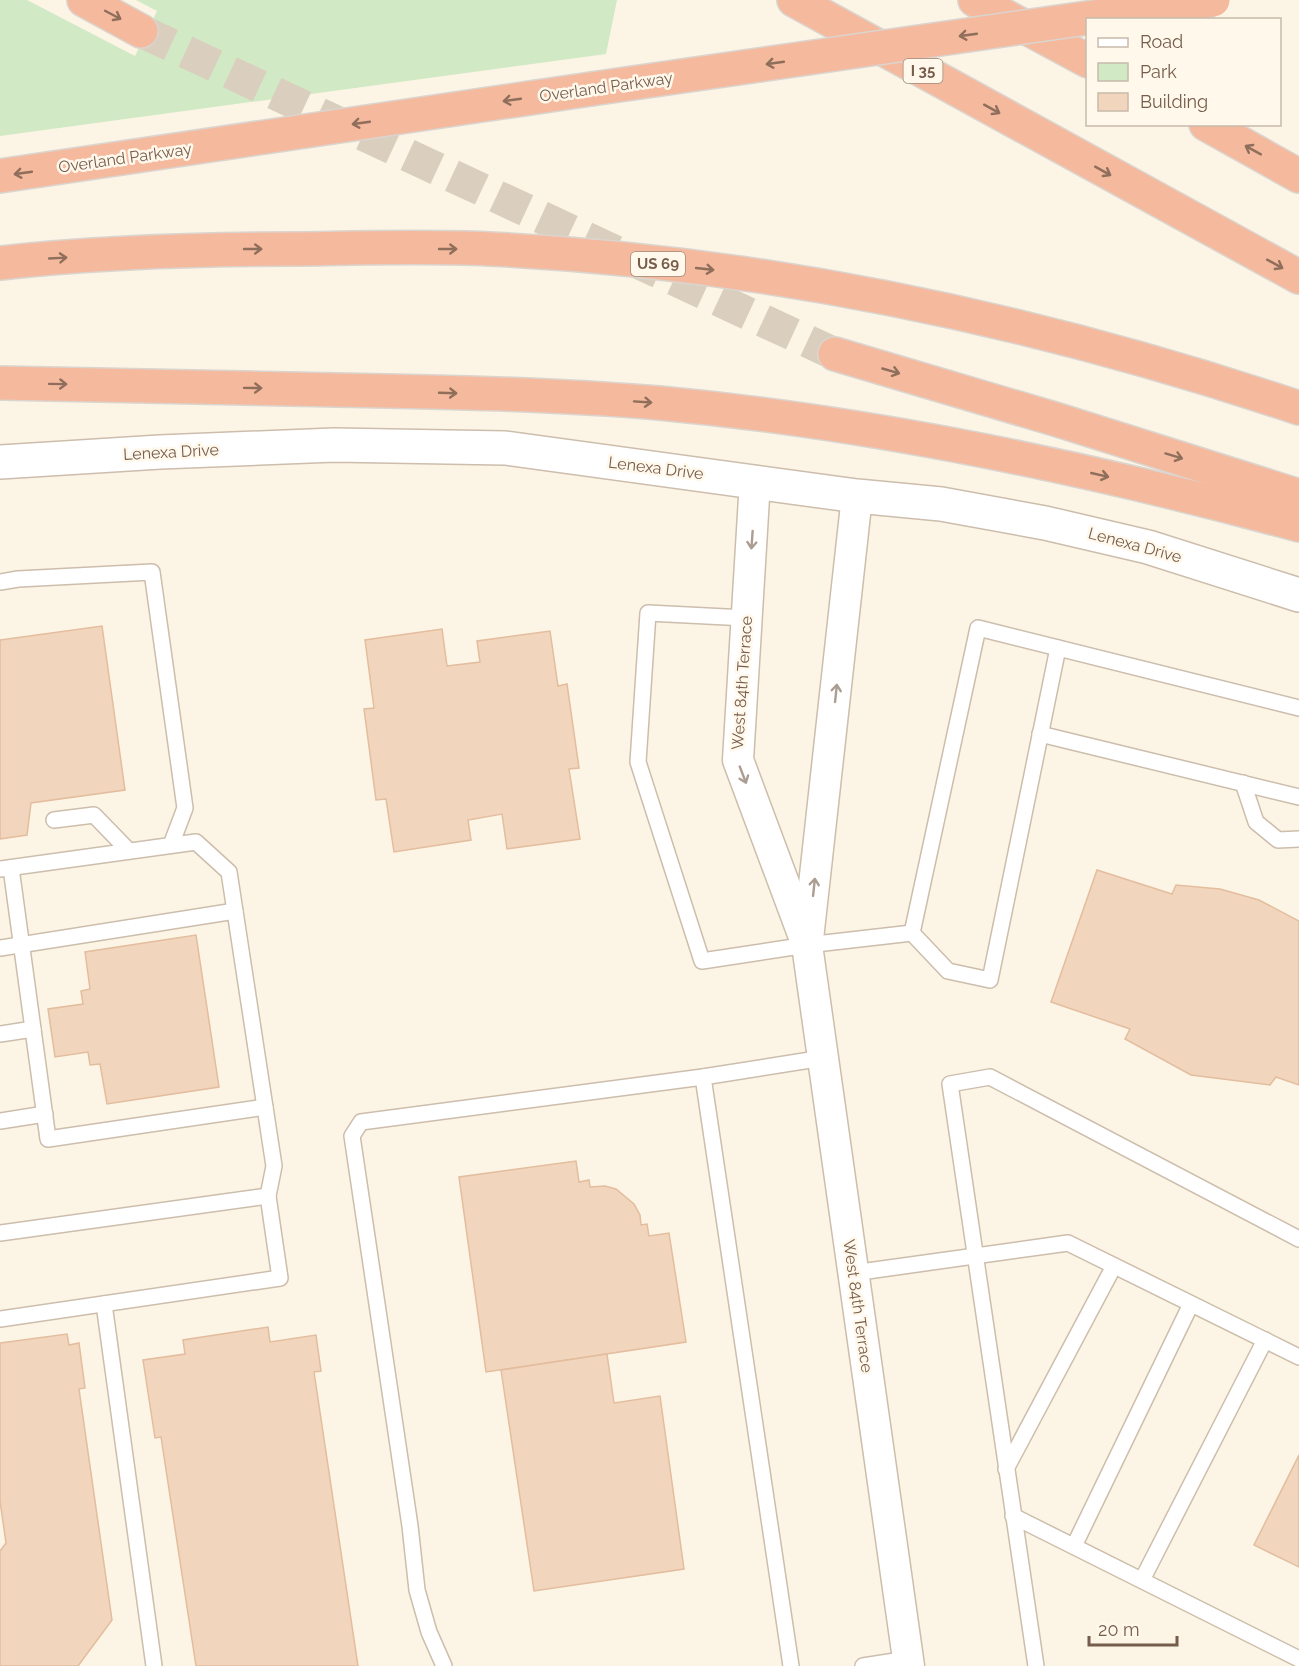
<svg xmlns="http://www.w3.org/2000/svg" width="1299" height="1666" viewBox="0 0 1299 1666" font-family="Raleway,sans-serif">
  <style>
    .green { fill: #d1e9c4 }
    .building { fill: #f1d5bd; stroke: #e3bd9e; stroke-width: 1.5 }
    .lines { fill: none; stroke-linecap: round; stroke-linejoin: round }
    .motorway-tunnel { stroke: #dacfbe; stroke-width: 33; stroke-dasharray: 33 16; stroke-linecap: butt }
    .service-casing { stroke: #cdbdac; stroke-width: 18 }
    .minor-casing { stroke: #cdbdac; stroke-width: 33 }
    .tertiary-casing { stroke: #cdbdac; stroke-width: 36 }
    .motorway-casing { stroke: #dbd5d0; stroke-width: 36 }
    .service { stroke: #fff; stroke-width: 15 }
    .minor { stroke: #fff; stroke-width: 30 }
    .tertiary { stroke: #fff; stroke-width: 33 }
    .motorway { stroke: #f5b99d; stroke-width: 33 }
    .motorway-bridge-casing { stroke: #dbd5d0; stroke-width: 36; stroke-linecap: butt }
    .motorway-bridge { stroke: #f5b99d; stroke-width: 33 }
    .oneway { stroke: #8f6f5b }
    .oneway2 { stroke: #ac9d93 }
    .labels { text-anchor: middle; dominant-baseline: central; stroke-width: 5; stroke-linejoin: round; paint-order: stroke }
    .shield { fill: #fff8eb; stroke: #9e8b7b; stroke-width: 1.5 }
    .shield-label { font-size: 15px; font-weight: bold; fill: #755c4b }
    .street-label { font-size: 16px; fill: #755c4b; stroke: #fff8eb }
  </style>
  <rect width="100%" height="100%" fill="#fcf5e5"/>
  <path class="green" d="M 0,0 L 27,0 L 135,56 L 157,11 L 136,0 L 617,0 L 606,54 L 0,136 Z"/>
  <g class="building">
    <path d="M 102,626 L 125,790 L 31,803 L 27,835 L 0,839 L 0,640 Z"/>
    <path d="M 442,629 L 447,666 L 480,662 L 477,641 L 550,631 L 558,686 L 567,684 L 579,768 L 569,769 L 580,839 L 507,849 L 502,814 L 468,820 L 471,840 L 394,852 L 386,799 L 376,800 L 364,709 L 374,708 L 365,640 Z"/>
    <path d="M 1097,870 L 1172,894 L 1176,885 L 1220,889 L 1259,900 L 1299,921 L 1299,1085 L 1276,1077 L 1270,1085 L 1191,1075 L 1125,1039 L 1130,1029 L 1051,1002 Z"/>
    <path d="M 196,935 L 219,1087 L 107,1104 L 100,1064 L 90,1065 L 88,1052 L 55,1057 L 48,1009 L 83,1004 L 81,991 L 90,989 L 85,952 Z"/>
    <path d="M 576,1161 L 579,1182 L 589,1180 L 590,1187 L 605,1186 L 616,1189 L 634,1204 L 640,1215 L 641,1225 L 647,1224 L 649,1236 L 669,1233 L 686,1342 L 486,1372 L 459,1177 Z"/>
    <path d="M 268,1327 L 270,1342 L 316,1335 L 321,1371 L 314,1372 L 358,1666 L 196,1666 L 161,1437 L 155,1438 L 143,1360 L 185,1354 L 183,1340 Z"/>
    <path d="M 67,1334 L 69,1345 L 79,1343 L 85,1388 L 79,1389 L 112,1620 L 78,1666 L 0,1666 L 0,1551 L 6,1543 L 0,1501 L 0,1343 Z"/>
    <path d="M 607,1354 L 614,1403 L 660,1396 L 684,1569 L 534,1591 L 501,1370 Z"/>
    <path d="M 1299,1455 L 1299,1567 L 1254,1545 Z"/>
  </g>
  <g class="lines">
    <path class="motorway-tunnel" d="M 141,31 L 835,354"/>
    <defs>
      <g id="service">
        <path d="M 0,582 L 18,579 L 152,572 L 185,808 L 171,845"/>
        <path d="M 746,618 L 648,613 L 638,762 L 702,961 L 807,945 L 912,933"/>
        <path d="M 1040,734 L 1299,797"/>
        <path d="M 1243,783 L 1256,822 L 1278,840 L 1299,839"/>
        <path d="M 54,820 L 94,815 L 129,851"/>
        <path d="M 11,868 L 48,1139 L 265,1107"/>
        <path d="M 0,869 L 196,842 L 229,872 L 274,1166 L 268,1196 L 280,1278 L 0,1319"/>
        <path d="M 912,933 L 978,628 L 1299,708"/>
        <path d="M 912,933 L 948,971 L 990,980 L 1058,648"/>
        <path d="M 0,948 L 235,911"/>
        <path d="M 0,1034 L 33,1029"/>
        <path d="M 703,1077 L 791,1666"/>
        <path d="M 0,1121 L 45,1114"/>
        <path d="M 0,1233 L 268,1196"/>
        <path d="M 853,1273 L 1068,1243 L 1299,1357"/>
        <path d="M 104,1304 L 154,1666"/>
        <path d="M 1006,1469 L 1114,1266"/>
        <path d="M 1013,1516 L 1299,1659"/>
        <path d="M 1074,1546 L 1191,1304"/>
        <path d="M 1142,1580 L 1265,1340"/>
        <path d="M 444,1666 L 429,1632 L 417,1590 L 410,1526 L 352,1136 L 361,1122 L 703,1077 L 823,1058"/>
        <path d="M 863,1666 L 908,1659"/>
        <path d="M 1036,1666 L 950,1084 L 990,1077 L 1299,1239"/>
      </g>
      <g id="minor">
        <path d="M 755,481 L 738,760 L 807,945 L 909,1666"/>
        <path d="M 808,939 L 857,496"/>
      </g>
      <path id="tertiary" d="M 0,462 L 160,452 L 334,445 L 505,448 L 857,496 L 941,504 L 1045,523 L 1148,547 L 1299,595"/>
      <g id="motorway">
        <path d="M 84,0 L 141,31"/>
        <path d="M 794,0 L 1299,277"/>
        <path d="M 975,0 L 1088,61"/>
        <path d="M 1206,124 L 1299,176"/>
        <path d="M 0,176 L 591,89"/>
        <path d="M 0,263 C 99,252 198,249 297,249 C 361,248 426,246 489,249 C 764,262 1039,321 1299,408"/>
        <path d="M 835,354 L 1058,420 L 1299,496"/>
        <path d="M 0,383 C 112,385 224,387 336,390 C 444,392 552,394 659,403 C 876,423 1089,468 1299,525"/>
      </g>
    </defs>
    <use href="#service" class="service-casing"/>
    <use href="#minor" class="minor-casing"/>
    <use href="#tertiary" class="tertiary-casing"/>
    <use href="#motorway" class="motorway-casing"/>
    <use href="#service" class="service"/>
    <use href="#minor" class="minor"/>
    <use href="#tertiary" class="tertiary"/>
    <use href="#motorway" class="motorway"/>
    <defs>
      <path id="motorway-bridge" d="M 591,89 L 1213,0"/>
    </defs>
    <use href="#motorway-bridge" class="motorway-bridge-casing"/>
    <use href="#motorway-bridge" class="motorway-bridge"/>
  </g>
  <defs><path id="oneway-shaft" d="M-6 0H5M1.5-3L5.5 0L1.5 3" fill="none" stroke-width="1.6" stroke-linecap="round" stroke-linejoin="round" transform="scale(1.5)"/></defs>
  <g class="oneway">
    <use href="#oneway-shaft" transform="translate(113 15) rotate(28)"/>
    <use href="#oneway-shaft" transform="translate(968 35) rotate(172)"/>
    <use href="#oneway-shaft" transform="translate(775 63) rotate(172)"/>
    <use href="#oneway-shaft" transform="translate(512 100) rotate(172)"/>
    <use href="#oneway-shaft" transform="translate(992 109) rotate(29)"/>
    <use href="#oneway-shaft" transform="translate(361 123) rotate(172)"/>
    <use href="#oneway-shaft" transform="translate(1253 150) rotate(-151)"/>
    <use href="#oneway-shaft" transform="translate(1103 171) rotate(29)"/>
    <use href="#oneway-shaft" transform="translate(23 173) rotate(172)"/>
    <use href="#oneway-shaft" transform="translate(253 249)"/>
    <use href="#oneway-shaft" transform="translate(448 249)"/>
    <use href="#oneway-shaft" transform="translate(58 258) rotate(-3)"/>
    <use href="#oneway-shaft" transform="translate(1275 264) rotate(29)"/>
    <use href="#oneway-shaft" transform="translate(705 269) rotate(6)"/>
    <use href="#oneway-shaft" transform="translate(891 371) rotate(16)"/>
    <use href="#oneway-shaft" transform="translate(58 384) rotate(1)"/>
    <use href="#oneway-shaft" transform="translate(253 388) rotate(1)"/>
    <use href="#oneway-shaft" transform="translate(448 393) rotate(2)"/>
    <use href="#oneway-shaft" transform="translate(643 402) rotate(4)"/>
    <use href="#oneway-shaft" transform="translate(1174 456) rotate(17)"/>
    <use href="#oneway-shaft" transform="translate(1100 475) rotate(13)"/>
  </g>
  <g class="oneway2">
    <use href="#oneway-shaft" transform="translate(752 540) rotate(94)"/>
    <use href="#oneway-shaft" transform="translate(836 693) rotate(-84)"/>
    <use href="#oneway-shaft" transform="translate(743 775) rotate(69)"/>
    <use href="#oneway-shaft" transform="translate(814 887) rotate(-84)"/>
  </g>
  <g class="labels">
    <g class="shield">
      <rect x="903.5" y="59" width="39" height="24" rx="4.5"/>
      <rect x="631" y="252" width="54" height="24" rx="4.5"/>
    </g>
    <g class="shield-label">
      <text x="923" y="71">I 35</text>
      <text x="658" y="264">US 69</text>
    </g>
    <g class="street-label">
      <text transform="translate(606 87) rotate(-8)">Overland Parkway</text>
      <text transform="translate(125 158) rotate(-8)">Overland Parkway</text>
      <text transform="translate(171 452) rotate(-3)">Lenexa Drive</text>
      <text transform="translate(656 468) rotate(7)">Lenexa Drive</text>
      <text transform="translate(1135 545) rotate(15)">Lenexa Drive</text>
      <text transform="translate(742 683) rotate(-86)">West 84th Terrace</text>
      <text transform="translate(858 1306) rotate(82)">West 84th Terrace</text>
    </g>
  </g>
  <rect x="1086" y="18" width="195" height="108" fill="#fff8eb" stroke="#c8baab" stroke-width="1.5"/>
  <rect x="1098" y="38" width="30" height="9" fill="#ffffff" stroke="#c8baab" stroke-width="1.5"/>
  <text x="1140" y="48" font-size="18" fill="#755c4b">Road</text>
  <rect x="1098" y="63" width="30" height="18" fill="#d1e9c4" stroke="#c8baab" stroke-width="1.5"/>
  <text x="1140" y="78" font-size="18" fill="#755c4b">Park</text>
  <rect x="1098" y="93" width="30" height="18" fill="#f1d5bd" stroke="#c8baab" stroke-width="1.5"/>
  <text x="1140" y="108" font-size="18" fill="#755c4b">Building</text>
  <path d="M1089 1636v9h88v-9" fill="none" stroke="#755c4b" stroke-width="3"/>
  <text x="1098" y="1636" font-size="18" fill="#755c4b" stroke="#fff8eb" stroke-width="4.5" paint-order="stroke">20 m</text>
</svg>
